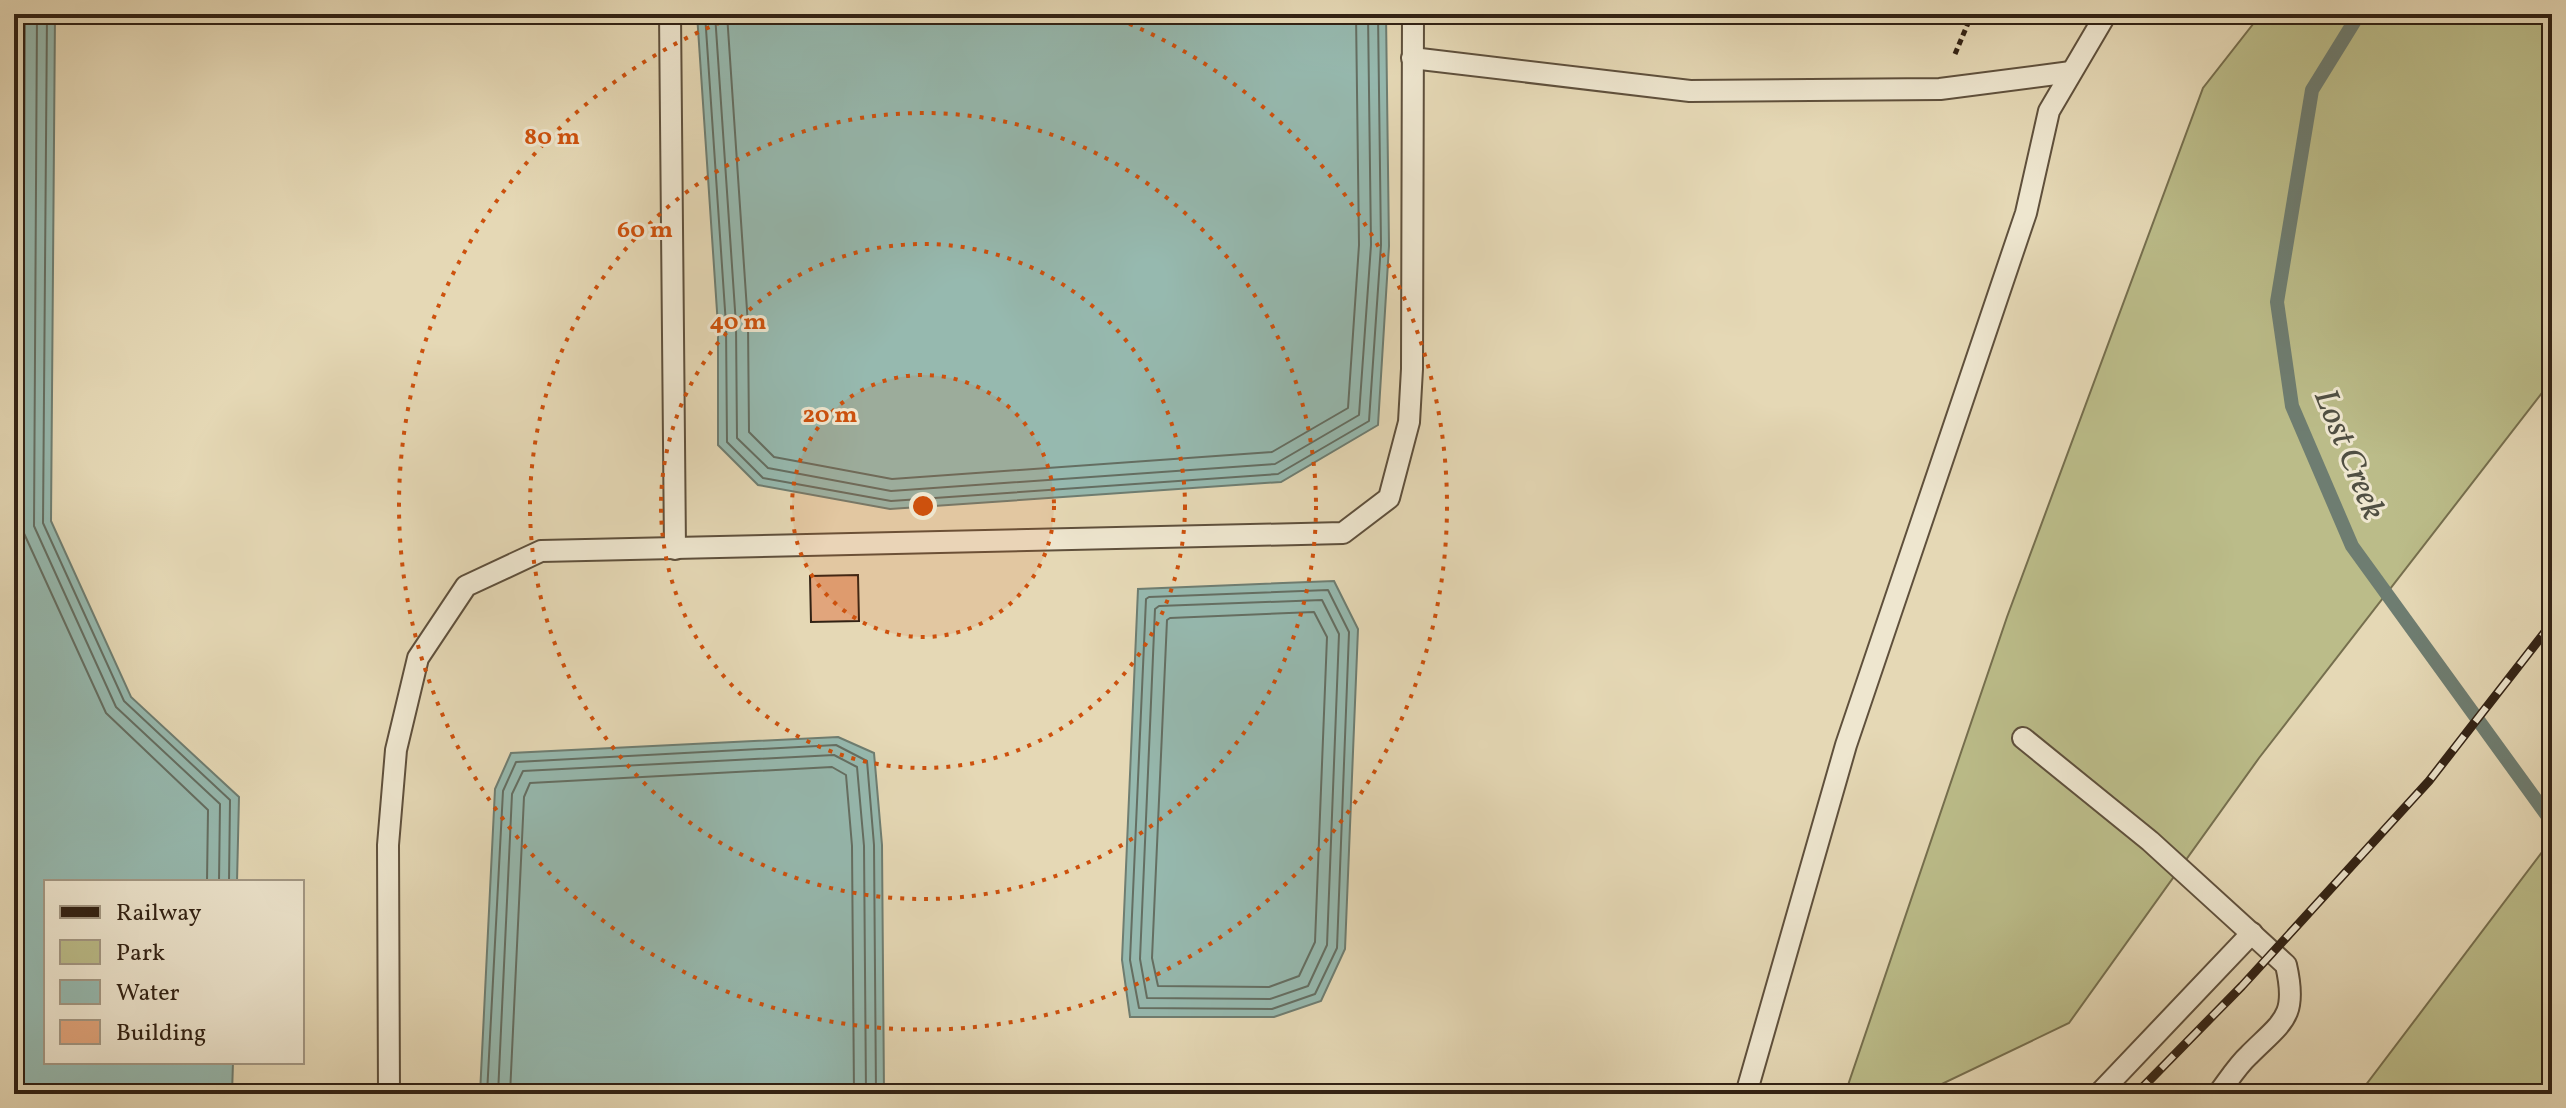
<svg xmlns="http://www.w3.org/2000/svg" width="2566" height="1108" viewBox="0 0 2566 1108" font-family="Vollkorn,serif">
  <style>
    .green { fill: #bbbc89; stroke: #766f4e; stroke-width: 2 }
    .water { fill: #96b9af; stroke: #6e7d71; stroke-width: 2 }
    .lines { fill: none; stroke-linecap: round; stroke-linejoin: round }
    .shore { stroke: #646e62; stroke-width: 2 }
    .stream { stroke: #6e7d71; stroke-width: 14 }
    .building { fill: #e1a57c; stroke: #322214; stroke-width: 2 }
    .service-casing { stroke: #5f503c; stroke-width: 24 }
    .path { stroke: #322214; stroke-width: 5; stroke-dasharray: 6 4; stroke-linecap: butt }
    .service { stroke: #eee6cf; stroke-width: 20 }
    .rail-casing { stroke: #322214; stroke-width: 9 }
    .rail { stroke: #eee6cf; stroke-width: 6; stroke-dasharray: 18; stroke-linecap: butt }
    .ring { fill: none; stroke: #cd510d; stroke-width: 4; stroke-dasharray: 4 8 }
    .labels { text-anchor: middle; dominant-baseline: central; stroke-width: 6; stroke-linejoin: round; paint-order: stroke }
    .water-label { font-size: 34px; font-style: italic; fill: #504f42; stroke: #eee6cf }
    .centre { fill: #cd510d; stroke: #eee6cf; stroke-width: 4 }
    .ring-label { font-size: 24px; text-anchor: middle; font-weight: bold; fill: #cd510d; stroke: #eee6cf; stroke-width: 6; stroke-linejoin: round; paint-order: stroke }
  </style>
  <rect width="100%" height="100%" fill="#e5d8b5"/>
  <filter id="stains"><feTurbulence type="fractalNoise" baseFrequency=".0025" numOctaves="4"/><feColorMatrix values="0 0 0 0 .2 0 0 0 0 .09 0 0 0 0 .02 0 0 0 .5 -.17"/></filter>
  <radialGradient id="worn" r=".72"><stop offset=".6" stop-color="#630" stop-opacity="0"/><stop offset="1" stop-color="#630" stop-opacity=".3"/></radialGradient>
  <g class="green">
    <path d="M 2261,14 L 2552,14 L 2552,380 L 2259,758 L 2069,1023 L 1921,1094 L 1845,1094 L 2007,617 L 2203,88 Z"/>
    <path d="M 2552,839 L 2552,1094 L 2359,1094 Z"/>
  </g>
  <g class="water">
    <path d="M 14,14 L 55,14 L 51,521 L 131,697 L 239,797 L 237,882 L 46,882 L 46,1062 L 233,1062 L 232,1094 L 14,1094 Z"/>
    <path d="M 697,14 L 1386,14 L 1389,246 L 1378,425 L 1281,482 L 890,509 L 758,485 L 718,445 L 718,326 Z"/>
    <path d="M 1334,581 L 1358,629 L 1345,949 L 1321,1001 L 1274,1017 L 1130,1017 L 1122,960 L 1138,589 Z"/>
    <path d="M 838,737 L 874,753 L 882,845 L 884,1094 L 480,1094 L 495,789 L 511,753 Z"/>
  </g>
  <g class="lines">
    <g class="shore">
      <path d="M 25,14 L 22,529 L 106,713 L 208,810 L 207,882"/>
      <path d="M 37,14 L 34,526 L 116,707 L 220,804 L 219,882"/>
      <path d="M 47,14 L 43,523 L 124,701 L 230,800 L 229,882"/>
      <path d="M 705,14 L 726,325 L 727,442 L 763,478 L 891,501 L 1278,474 L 1369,421 L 1381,245 L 1378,14"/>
      <path d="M 715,14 L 736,325 L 737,438 L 768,468 L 891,491 L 1275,464 L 1359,415 L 1371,245 L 1368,14"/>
      <path d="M 727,14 L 748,325 L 749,432 L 774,457 L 892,479 L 1272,452 L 1348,408 L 1359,245 L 1356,14"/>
      <path d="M 1328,590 L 1349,632 L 1337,948 L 1315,994 L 1272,1009 L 1139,1008 L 1130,960 L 1146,599 L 1149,597 Z"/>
      <path d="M 1322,600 L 1339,634 L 1327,945 L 1308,986 L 1270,999 L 1147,998 L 1140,959 L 1155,609 L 1159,606 Z"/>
      <path d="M 1314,612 L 1327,637 L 1315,942 L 1299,976 L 1269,987 L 1158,986 L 1152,958 L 1167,620 L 1170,618 Z"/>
      <path d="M 487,1094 L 503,791 L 516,762 L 836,745 L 867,761 L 874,845 L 876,1094"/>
      <path d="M 498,1094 L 512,794 L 523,771 L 834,755 L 857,767 L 864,846 L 866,1094"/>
      <path d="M 510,1094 L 524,797 L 530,783 L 832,767 L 846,775 L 852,846 L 854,1094"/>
    </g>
    <path class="stream" d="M 2359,14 L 2312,90 L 2277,302 L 2292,406 L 2352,546 L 2552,822"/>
  </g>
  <path class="building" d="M 858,575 L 859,621 L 811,622 L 810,576 Z"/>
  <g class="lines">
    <defs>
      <g id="service">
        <path d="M 670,14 L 675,549"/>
        <path d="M 1412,58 L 1690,91 L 1940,89 L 2071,72"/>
        <path d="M 2023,738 L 2150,841 L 2286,965 C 2298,1017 2283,1021 2249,1055 C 2237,1066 2228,1081 2218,1094"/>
        <path d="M 389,1094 L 388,845 L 396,750 L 418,658 L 466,586 L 541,551 L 1343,533 L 1389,498 L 1409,422 L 1412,369 L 1413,14"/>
        <path d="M 1746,1094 L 1846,745 L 2026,213 L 2049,111 L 2106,14"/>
        <path d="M 2099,1094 L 2252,933"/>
      </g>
    </defs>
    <use href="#service" class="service-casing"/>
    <path class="path" d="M 1955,54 L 1972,14"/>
    <use href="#service" class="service"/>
    <defs>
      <path id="rail" d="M 2136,1094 L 2242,986 L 2429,781 L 2552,623"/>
    </defs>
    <use href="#rail" class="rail-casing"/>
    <use href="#rail" class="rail"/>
  </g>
  <circle cx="923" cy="506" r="131" fill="#cd510d" fill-opacity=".12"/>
  <g class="ring">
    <circle cx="923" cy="506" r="131"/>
    <circle cx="923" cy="506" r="262"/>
    <circle cx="923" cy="506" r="393"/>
    <path d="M1107 15A524 524 0 1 1 739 15"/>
  </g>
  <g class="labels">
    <g class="water-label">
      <text transform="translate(2348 455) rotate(68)">Lost Creek</text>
    </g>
  </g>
  <circle cx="923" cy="506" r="12" class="centre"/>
  <g class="ring-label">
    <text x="552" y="144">80 m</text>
    <text x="645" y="237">60 m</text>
    <text x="738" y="329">40 m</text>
    <text x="830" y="422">20 m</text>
  </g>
  <rect width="2566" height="1108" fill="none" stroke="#e5d8b5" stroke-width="48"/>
  <rect x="16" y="16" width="2534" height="1076" fill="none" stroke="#322214" stroke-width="4"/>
  <rect x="24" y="24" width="2518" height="1060" fill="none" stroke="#322214" stroke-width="2"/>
  <rect x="44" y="880" width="260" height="184" fill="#eee6cf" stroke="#a39884" stroke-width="2"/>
  <rect x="60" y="906" width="40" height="12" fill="#322214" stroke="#a39884" stroke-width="2"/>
  <text x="116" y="920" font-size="24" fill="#322214">Railway</text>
  <rect x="60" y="940" width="40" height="24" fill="#bbbc89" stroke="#a39884" stroke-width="2"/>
  <text x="116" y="960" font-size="24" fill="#322214">Park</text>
  <rect x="60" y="980" width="40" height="24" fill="#96b9af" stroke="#a39884" stroke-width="2"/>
  <text x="116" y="1000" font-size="24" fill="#322214">Water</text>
  <rect x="60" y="1020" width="40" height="24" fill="#e1a57c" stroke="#a39884" stroke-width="2"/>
  <text x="116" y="1040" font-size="24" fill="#322214">Building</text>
  <rect width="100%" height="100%" filter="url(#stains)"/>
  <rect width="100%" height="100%" fill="url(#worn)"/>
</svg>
